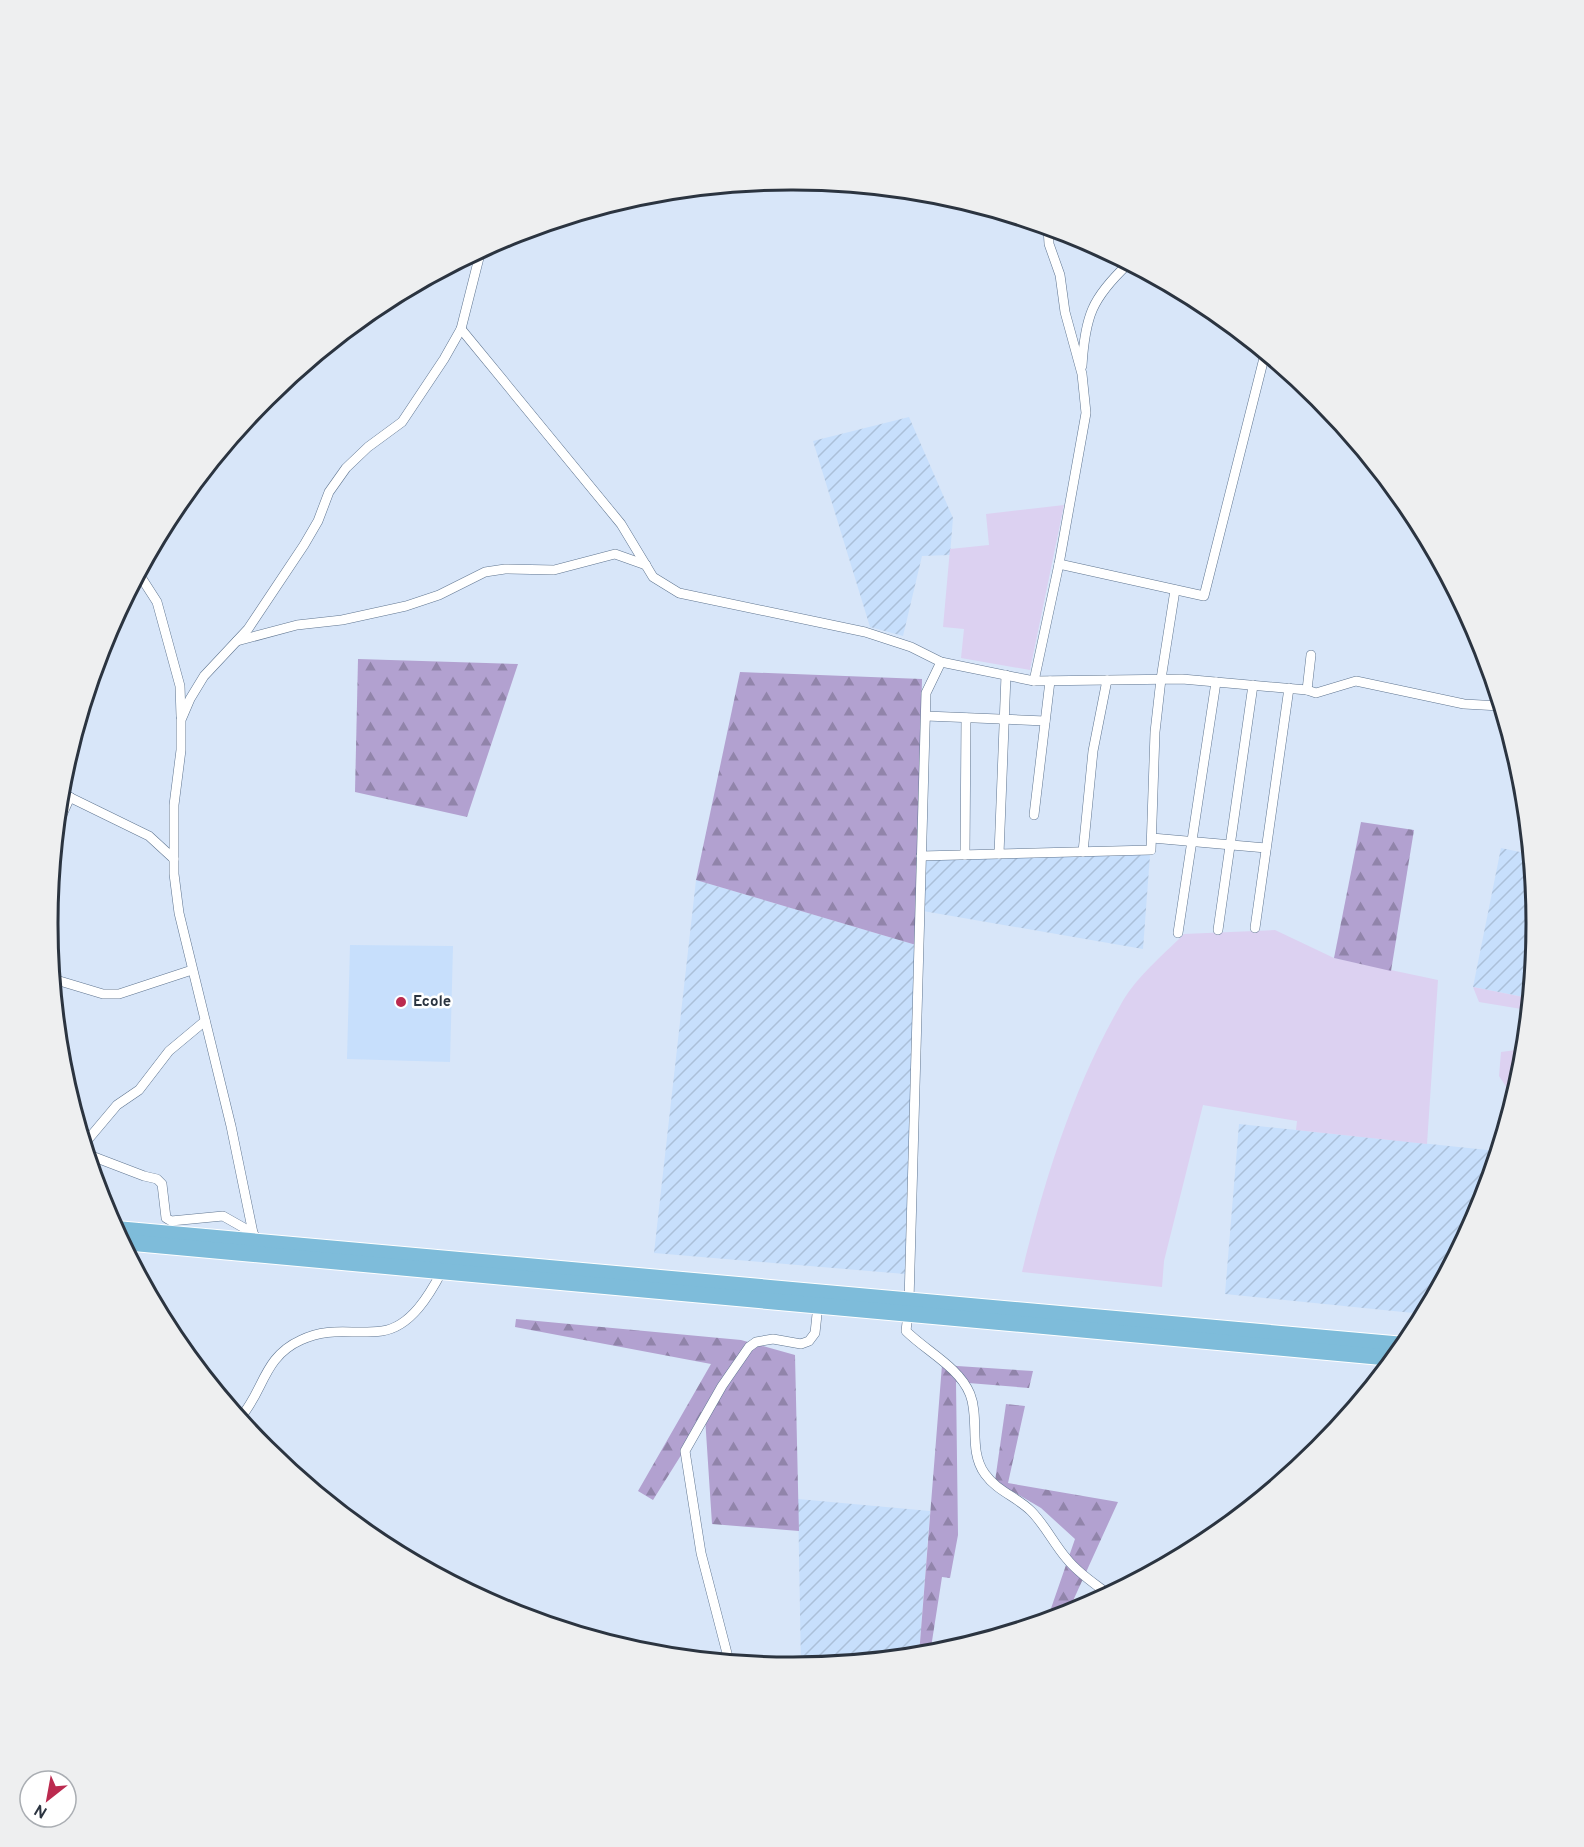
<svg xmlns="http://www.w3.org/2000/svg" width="1584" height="1847" viewBox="0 0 1584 1847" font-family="Overpass,sans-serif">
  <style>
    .built { fill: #c7dffc }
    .industrial { fill: url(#industrial-furrows) }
    .green { fill: #dcd1f1 }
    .forest { fill: url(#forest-firs) }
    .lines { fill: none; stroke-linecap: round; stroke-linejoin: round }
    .stream { stroke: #95d9e3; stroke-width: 3 }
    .minor-casing { stroke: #5f7590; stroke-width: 10 }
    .trunk-casing { stroke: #fff; stroke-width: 18 }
    .minor { stroke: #fff; stroke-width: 9 }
    .trunk { stroke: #7ebcda; stroke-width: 16 }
    .poi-dot { fill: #bb2a4f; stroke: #fff; stroke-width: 2 }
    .labels { text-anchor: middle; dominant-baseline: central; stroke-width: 5; stroke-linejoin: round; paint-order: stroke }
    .poi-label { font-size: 15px; font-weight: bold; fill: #2b3440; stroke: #fff; text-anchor: start }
    .rim { fill: none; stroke: #2b3440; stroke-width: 3 }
  </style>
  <defs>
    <pattern id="industrial-furrows" width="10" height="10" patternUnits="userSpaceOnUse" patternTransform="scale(1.5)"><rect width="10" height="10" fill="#c7dffc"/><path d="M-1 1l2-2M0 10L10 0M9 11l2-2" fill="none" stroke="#abc0d9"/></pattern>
    <pattern id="forest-firs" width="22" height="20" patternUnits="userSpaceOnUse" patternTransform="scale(1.5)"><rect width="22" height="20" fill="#b2a1d0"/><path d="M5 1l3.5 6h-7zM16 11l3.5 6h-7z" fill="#9184aa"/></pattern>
  </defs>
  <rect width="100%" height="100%" fill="#d8e6f9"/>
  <path class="built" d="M 350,945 L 453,946 L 450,1062 L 347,1059 Z"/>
  <g class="industrial">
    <path d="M 909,417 L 953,518 L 950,555 L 922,556 L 903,636 L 870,627 L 813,441 Z"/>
    <path d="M 1501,848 L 1529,854 L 1536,923 L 1529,998 L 1473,987 Z"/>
    <path d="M 1150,855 L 1143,949 L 923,911 L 925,859 Z"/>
    <path d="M 696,880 L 916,945 L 905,1274 L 654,1253 Z"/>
    <path d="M 1239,1124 L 1497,1151 L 1479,1209 L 1423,1314 L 1225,1294 Z"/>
    <path d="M 798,1499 L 930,1511 L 919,1655 L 801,1667 Z"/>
  </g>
  <g class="green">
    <path d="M 1064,505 L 1030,670 L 961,658 L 964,629 L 943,627 L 950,549 L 989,545 L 986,514 Z"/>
    <path d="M 1275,930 L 1334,958 L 1438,980 L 1427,1144 L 1296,1130 L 1297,1121 L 1203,1105 L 1164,1261 L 1162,1287 L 1022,1272 C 1044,1181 1073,1088 1120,1006 C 1135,978 1162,956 1184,934 Z"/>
    <path d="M 1473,987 L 1529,998 L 1527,1010 L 1479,1002 Z"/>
    <path d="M 1525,1037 L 1522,1069 L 1515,1091 L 1507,1088 L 1499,1076 L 1501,1052 L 1516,1050 Z"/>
  </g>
  <g class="forest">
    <path d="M 358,659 L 518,664 L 467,817 L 355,792 Z"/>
    <path d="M 740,672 L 922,679 L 916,945 L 696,880 Z"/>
    <path d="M 1361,822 L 1414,830 L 1391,971 L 1334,958 Z"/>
    <path d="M 516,1319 L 741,1340 L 795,1355 L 799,1531 L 712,1524 L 705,1417 L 653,1500 L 638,1491 L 711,1364 L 515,1327 Z"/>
    <path d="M 942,1365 L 1033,1371 L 1029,1388 L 956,1382 L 958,1535 L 950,1578 L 942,1577 L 930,1654 L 919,1655 Z"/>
    <path d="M 1006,1404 L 1025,1406 L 1008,1483 L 1118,1502 L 1067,1614 L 1047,1620 L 1075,1539 L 1041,1508 L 995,1481 Z"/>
  </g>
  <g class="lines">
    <path class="stream" d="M 118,613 L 122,616"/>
    <defs>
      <g id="minor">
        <path d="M 1048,228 L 1049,244 L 1060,275 L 1065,312 L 1082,374 L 1086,413 L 1059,564"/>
        <path d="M 461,329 L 621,524 L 653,577 L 679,593 L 865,632 L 911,647 L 941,662 L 1034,681 L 1182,679 L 1307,690 L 1311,655"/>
        <path d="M 1082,366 C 1085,316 1092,298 1128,264"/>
        <path d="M 139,574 L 157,602 L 180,686 L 181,716"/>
        <path d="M 237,641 L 297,625 L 342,620 L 406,606 L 439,595 L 485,572 L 505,569 L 554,570 L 615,554 L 646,565"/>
        <path d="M 1034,681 L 1059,564 L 1204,596 L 1265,354"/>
        <path d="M 1307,690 L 1316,693 L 1356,681 L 1464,704 L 1500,706"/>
        <path d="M 926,716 L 1045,721"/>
        <path d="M 61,793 L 149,836 L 174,859"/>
        <path d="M 1034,815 L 1050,681"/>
        <path d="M 58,824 L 70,797"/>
        <path d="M 1152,838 L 1266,848"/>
        <path d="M 1083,852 L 1093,751 L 1107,680"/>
        <path d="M 999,854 L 1006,675"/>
        <path d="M 965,855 L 966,718"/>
        <path d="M 921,856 L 1151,850 L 1155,732 L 1161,679 L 1175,590"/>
        <path d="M 1255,928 L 1289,688"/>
        <path d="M 1218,930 L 1253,685"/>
        <path d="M 1178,933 L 1216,682"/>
        <path d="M 53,979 L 103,994 L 119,994 L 192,970"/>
        <path d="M 85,1143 L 117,1105 L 139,1090 L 169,1051 L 205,1021"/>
        <path d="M 89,1155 L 144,1176 L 157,1179 L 162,1184 L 166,1218 L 171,1221 L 223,1216 L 253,1233"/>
        <path d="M 258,1242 L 253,1233 L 231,1126 L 179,913 L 174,874 L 174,805 L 181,750 L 181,720 L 190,699 L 204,676 L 248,629 L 304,545 L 318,521 L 329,492 L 346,468 L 368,447 L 402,422 L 444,359 L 461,329 L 481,250"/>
        <path d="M 909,1301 L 926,693 L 941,662"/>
        <path d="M 908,1314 L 906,1331 C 926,1351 959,1367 970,1394 C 980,1419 968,1451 985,1474 C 997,1491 1017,1497 1031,1511 C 1045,1525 1054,1544 1067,1559 C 1078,1573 1094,1583 1108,1594"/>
        <path d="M 240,1418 C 264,1391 263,1357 301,1340 C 331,1326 352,1335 382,1331 C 411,1327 430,1294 442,1271"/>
        <path d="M 729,1661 L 701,1553 L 685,1451 L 722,1386 L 749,1347 L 756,1342 L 773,1339 L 801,1344 L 809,1341 L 815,1333 L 818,1305"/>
      </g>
      <g id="trunk">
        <path d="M 116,1229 L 1404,1345"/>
        <path d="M 123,1242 L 1393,1358"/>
      </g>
    </defs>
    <use href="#minor" class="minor-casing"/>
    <use href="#trunk" class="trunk-casing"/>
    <use href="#minor" class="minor"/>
    <use href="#trunk" class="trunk"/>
  </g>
  <circle class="poi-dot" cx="401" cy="1002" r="6"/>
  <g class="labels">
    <g class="poi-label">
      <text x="413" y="1002">Ecole</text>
    </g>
  </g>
  <path d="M0 0H1584V1847H0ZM791 190H793A733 733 0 0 1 1526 923V924A733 733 0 0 1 793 1657H791A733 733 0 0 1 58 924V923A733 733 0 0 1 791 190Z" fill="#eeeff0" fill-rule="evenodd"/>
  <path class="rim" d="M791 190H793A733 733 0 0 1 1526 923V924A733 733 0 0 1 793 1657H791A733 733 0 0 1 58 924V923A733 733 0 0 1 791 190Z"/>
  <g transform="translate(48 1799) rotate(211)"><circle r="28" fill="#ffffff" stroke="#aaaeb3" stroke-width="1.5"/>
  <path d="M0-4.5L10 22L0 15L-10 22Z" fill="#bb2a4f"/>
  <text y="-9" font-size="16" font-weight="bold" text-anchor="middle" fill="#2b3440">N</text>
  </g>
</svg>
